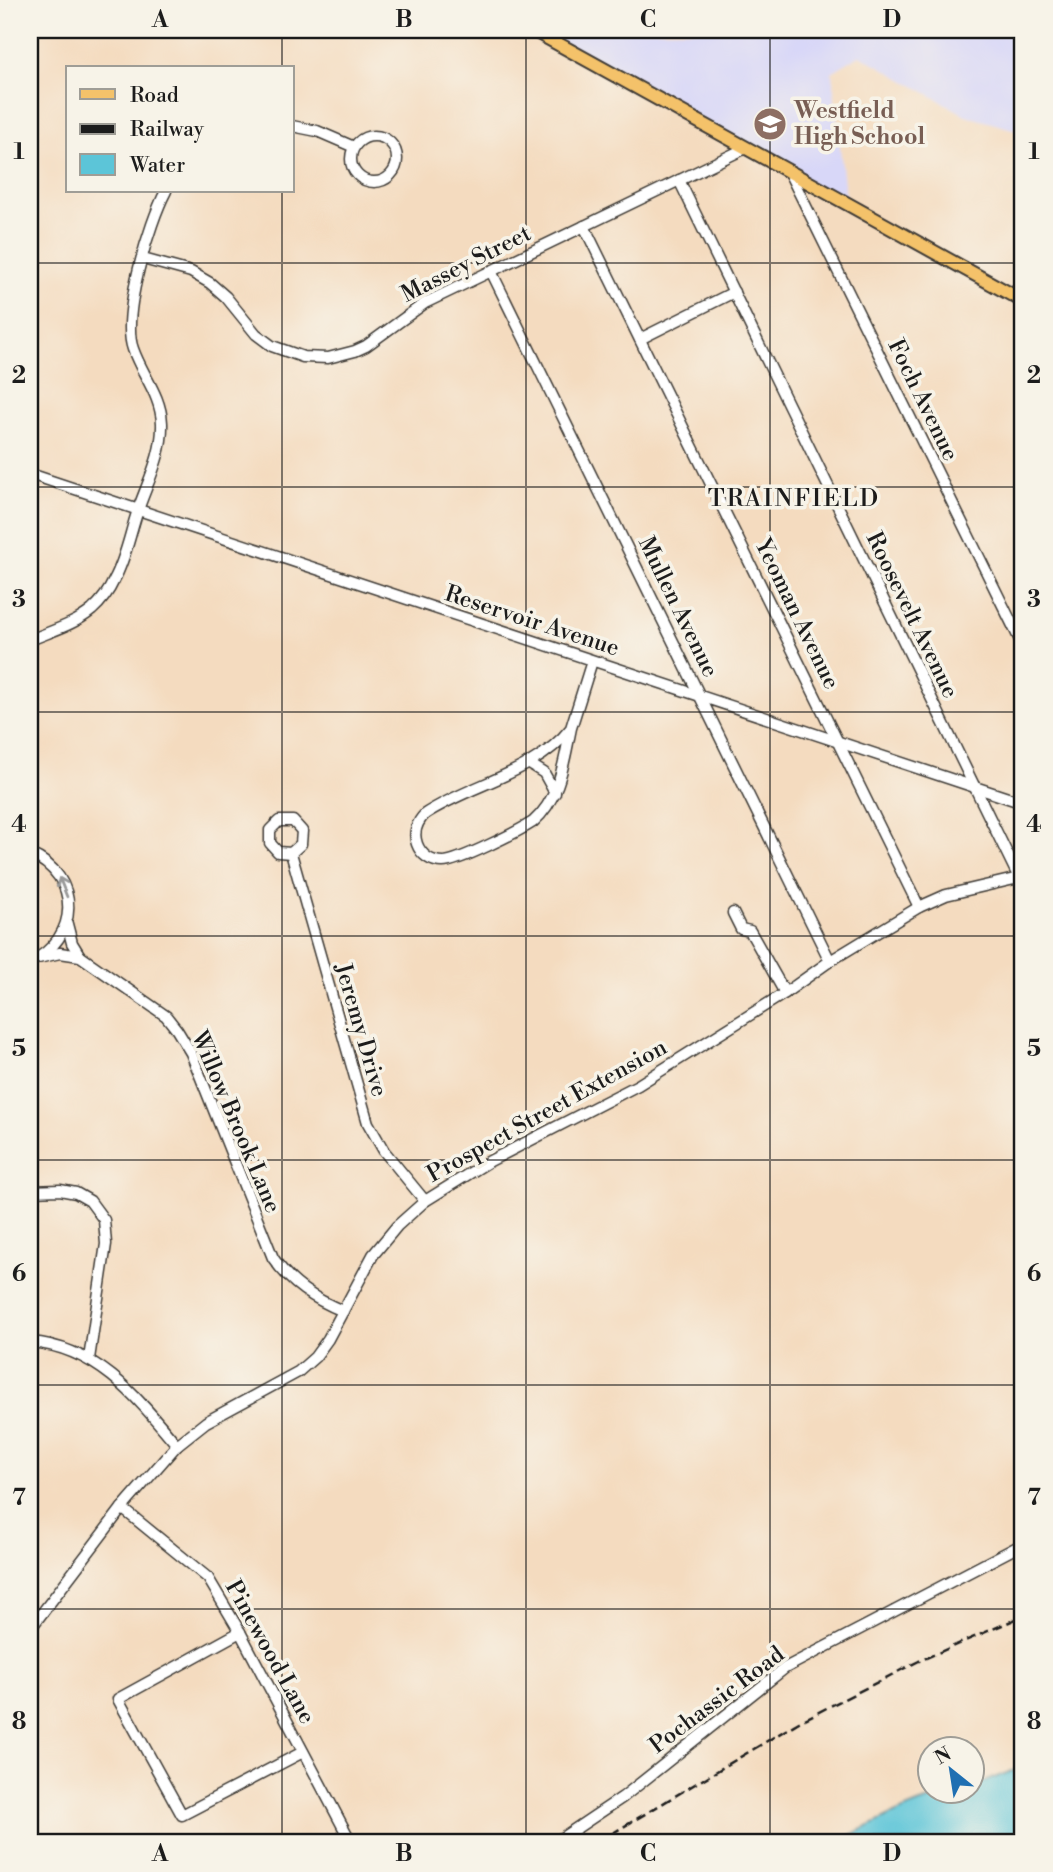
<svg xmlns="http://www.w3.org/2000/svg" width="1053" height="1872" viewBox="0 0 1053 1872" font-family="'Libre Bodoni',serif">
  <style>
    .built { fill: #d8d7f8 }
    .water { fill: #5cc5d8; stroke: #3c707a; stroke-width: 2 }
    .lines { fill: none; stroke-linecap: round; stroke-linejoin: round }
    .minor-casing { stroke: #3c3934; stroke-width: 13 }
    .major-casing { stroke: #3c3934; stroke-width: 16 }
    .minor { stroke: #fff; stroke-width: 10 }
    .major { stroke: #f4c26a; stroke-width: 12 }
    .rail { stroke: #1c1c1c; stroke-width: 2.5; stroke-dasharray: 10 5; stroke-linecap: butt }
    .oneway { stroke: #999 }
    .grid { fill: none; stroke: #1c1c1c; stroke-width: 2; stroke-opacity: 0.55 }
    .labels { text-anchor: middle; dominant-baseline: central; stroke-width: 7; stroke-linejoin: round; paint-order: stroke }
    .education-label { font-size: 23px; font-weight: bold; fill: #785e54; stroke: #f7f3e8; text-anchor: start }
    .street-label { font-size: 23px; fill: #1c1c1c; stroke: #f7f3e8 }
    .neighbourhood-label { font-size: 24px; letter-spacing: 2px; fill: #1c1c1c; stroke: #f7f3e8 }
    .neatline { fill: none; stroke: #1c1c1c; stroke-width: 2.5 }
    .grid-label { font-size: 23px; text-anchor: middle; font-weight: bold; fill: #1c1c1c }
  </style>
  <rect width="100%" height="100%" fill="#f7f3e8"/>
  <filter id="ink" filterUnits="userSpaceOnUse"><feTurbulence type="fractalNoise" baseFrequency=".0143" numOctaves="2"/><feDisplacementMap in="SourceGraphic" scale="14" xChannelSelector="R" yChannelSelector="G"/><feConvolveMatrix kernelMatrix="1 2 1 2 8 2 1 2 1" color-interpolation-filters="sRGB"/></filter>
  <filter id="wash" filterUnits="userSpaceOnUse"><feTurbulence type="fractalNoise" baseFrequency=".00686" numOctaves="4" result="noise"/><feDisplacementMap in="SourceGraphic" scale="28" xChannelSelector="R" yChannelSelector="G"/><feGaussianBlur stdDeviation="1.57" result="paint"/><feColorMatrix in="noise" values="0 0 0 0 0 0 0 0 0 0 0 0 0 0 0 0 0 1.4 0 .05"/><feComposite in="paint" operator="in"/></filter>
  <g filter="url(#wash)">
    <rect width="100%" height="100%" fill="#f4dbbf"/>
    <path class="built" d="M 533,30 L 1023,30 L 1023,132 L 967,116 L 860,55 L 832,72 L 846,203 Z"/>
    <path class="water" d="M 1023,1770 L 1023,1830 L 980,1842 L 838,1842 C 875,1823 931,1792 972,1792 L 973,1786 L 1012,1771 Z"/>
  </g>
  <g filter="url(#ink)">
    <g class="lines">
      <defs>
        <g id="minor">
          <path d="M 292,126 L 317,131 L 354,147"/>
          <circle cx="374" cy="159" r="23"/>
          <path d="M 789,172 L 1023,646"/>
          <path d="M 679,180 L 1019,878"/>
          <path d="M 584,226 L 919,907"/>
          <path d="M 143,259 L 191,272 L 210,283 L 226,297 L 256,334 L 272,346 L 303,357 L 328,358 L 355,351 L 366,346 L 425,303 L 746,148"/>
          <path d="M 491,271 L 830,961"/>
          <path d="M 640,339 L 734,292"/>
          <path d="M 30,474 L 1023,803"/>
          <path d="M 30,640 C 51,631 74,625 92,610 C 101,602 109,591 114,580 C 126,558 130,533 138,510 C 148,481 163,454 162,423 C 161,395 142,375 133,349 C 121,316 149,223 166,191"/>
          <path d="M 571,728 C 564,761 560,799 533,822 C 519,831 458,862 443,862 C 431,862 421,855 417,844 C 413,833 417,822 425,814 C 472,783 535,774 571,728 L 592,661"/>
          <path d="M 528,763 L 544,773 L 555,793"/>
          <path d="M 291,853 L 301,844 L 302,831 L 293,821 L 279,821 L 270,830 L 270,843 L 278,852 L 291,853 L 368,1123 L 384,1151 L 425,1201"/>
          <path d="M 30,854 C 82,876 80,939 30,962"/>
          <path d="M 733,913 L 741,929 L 750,931 L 785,993"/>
          <path d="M 67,924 L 72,943 L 80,956"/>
          <path d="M 38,958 L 60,953 L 80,956 L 166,1016 L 177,1030 L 191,1053 L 273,1258 C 291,1284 314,1299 343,1311"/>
          <path d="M 30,1191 L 60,1190 L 76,1193 L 90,1201 L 104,1220 L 106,1244 L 89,1359"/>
          <path d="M 30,1342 C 97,1347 137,1397 177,1445"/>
          <path d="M 122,1508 L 208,1578 L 240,1632 L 351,1842"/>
          <path d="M 30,1629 L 122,1508 L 177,1445 L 206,1422 L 298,1372 L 315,1357 L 328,1339 L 373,1255 L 397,1226 L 425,1201 L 488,1162 L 638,1085 L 785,993 L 830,961 L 919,907 L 946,895 L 1023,877"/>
          <path d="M 240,1632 L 118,1699 L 182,1815 L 303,1752"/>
          <path d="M 556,1842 L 623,1797 L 785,1668 L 1023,1544"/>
        </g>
        <path id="major" d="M 533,30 L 1023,301"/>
      </defs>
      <use href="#minor" class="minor-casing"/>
      <use href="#major" class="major-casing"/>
      <use href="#minor" class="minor"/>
      <use href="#major" class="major"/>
      <path class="rail" d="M 598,1842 L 799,1722 L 919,1661 L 1023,1616"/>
    </g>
    <defs><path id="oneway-shaft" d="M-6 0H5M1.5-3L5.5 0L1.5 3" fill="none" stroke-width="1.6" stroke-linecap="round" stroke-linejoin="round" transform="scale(1.75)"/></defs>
    <use class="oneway" href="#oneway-shaft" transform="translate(63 887) rotate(-112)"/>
  </g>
  <path class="grid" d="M 282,30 L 282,68M 526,30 L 526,1842M 770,30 L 770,1842M 282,191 L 282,1842M 30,263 L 1023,263M 30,487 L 1023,487M 30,712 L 1023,712M 30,936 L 1023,936M 30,1160 L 1023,1160M 30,1385 L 1023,1385M 30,1609 L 1023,1609"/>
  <defs>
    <symbol id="school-disc" viewBox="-11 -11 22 22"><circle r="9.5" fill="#8d6e63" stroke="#f7f3e8"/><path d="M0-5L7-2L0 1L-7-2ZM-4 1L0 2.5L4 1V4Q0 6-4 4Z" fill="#fff"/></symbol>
  </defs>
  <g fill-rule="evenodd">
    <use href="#school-disc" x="751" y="105" width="38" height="38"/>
  </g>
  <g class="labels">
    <g class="education-label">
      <text x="794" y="111">Westfield<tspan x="794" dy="26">High School</tspan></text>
    </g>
    <g class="street-label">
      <text transform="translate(466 264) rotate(-27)">Massey Street</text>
      <text transform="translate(923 400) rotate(64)">Foch Avenue</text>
      <text transform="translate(678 607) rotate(64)">Mullen Avenue</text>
      <text transform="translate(797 614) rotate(64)">Yeoman Avenue</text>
      <text transform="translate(912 615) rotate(64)">Roosevelt Avenue</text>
      <text transform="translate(532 621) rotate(18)">Reservoir Avenue</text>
      <text transform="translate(361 1030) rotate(74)">Jeremy Drive</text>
      <text transform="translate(547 1111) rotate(-29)">Prospect Street Extension</text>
      <text transform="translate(236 1122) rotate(67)">Willow Brook Lane</text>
      <text transform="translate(270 1652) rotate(61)">Pinewood Lane</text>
      <text transform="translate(717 1700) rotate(-37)">Pochassic Road</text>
    </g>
    <g class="neighbourhood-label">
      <text x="794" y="499">TRAINFIELD</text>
    </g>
  </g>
  <rect width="1053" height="1872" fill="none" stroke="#f7f3e8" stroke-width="77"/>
  <rect x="66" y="66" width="228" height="126" fill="#f7f3e8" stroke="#9f9d96" stroke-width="2"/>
  <rect x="80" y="89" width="35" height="10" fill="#f4c26a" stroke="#9f9d96" stroke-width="2"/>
  <text x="130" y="102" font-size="21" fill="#1c1c1c">Road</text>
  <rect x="80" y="124" width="35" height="10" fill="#1c1c1c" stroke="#9f9d96" stroke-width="2"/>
  <text x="130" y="136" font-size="21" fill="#1c1c1c">Railway</text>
  <rect x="80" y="154" width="35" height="21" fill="#5cc5d8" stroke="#9f9d96" stroke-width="2"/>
  <text x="130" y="172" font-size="21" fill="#1c1c1c">Water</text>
  <g transform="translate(951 1770) rotate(330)"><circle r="33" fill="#f7f3e8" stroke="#9f9d96" stroke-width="2"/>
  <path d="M0-5L12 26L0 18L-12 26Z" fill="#1f6fb2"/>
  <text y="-10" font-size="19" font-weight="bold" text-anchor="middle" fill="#1c1c1c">N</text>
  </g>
  <rect x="38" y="38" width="976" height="1796" class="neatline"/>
  <g class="grid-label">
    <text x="160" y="27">A</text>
    <text x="404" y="27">B</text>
    <text x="648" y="27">C</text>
    <text x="892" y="27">D</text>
    <text x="19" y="159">1</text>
    <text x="1034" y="159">1</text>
    <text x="19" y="383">2</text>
    <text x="1034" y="383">2</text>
    <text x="19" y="607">3</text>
    <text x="1034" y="607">3</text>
    <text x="19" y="832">4</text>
    <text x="1034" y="832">4</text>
    <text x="19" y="1056">5</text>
    <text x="1034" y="1056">5</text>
    <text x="19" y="1281">6</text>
    <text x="1034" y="1281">6</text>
    <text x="19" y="1505">7</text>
    <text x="1034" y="1505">7</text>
    <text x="19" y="1729">8</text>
    <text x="1034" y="1729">8</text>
    <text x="160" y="1861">A</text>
    <text x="404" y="1861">B</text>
    <text x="648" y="1861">C</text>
    <text x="892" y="1861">D</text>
  </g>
</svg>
